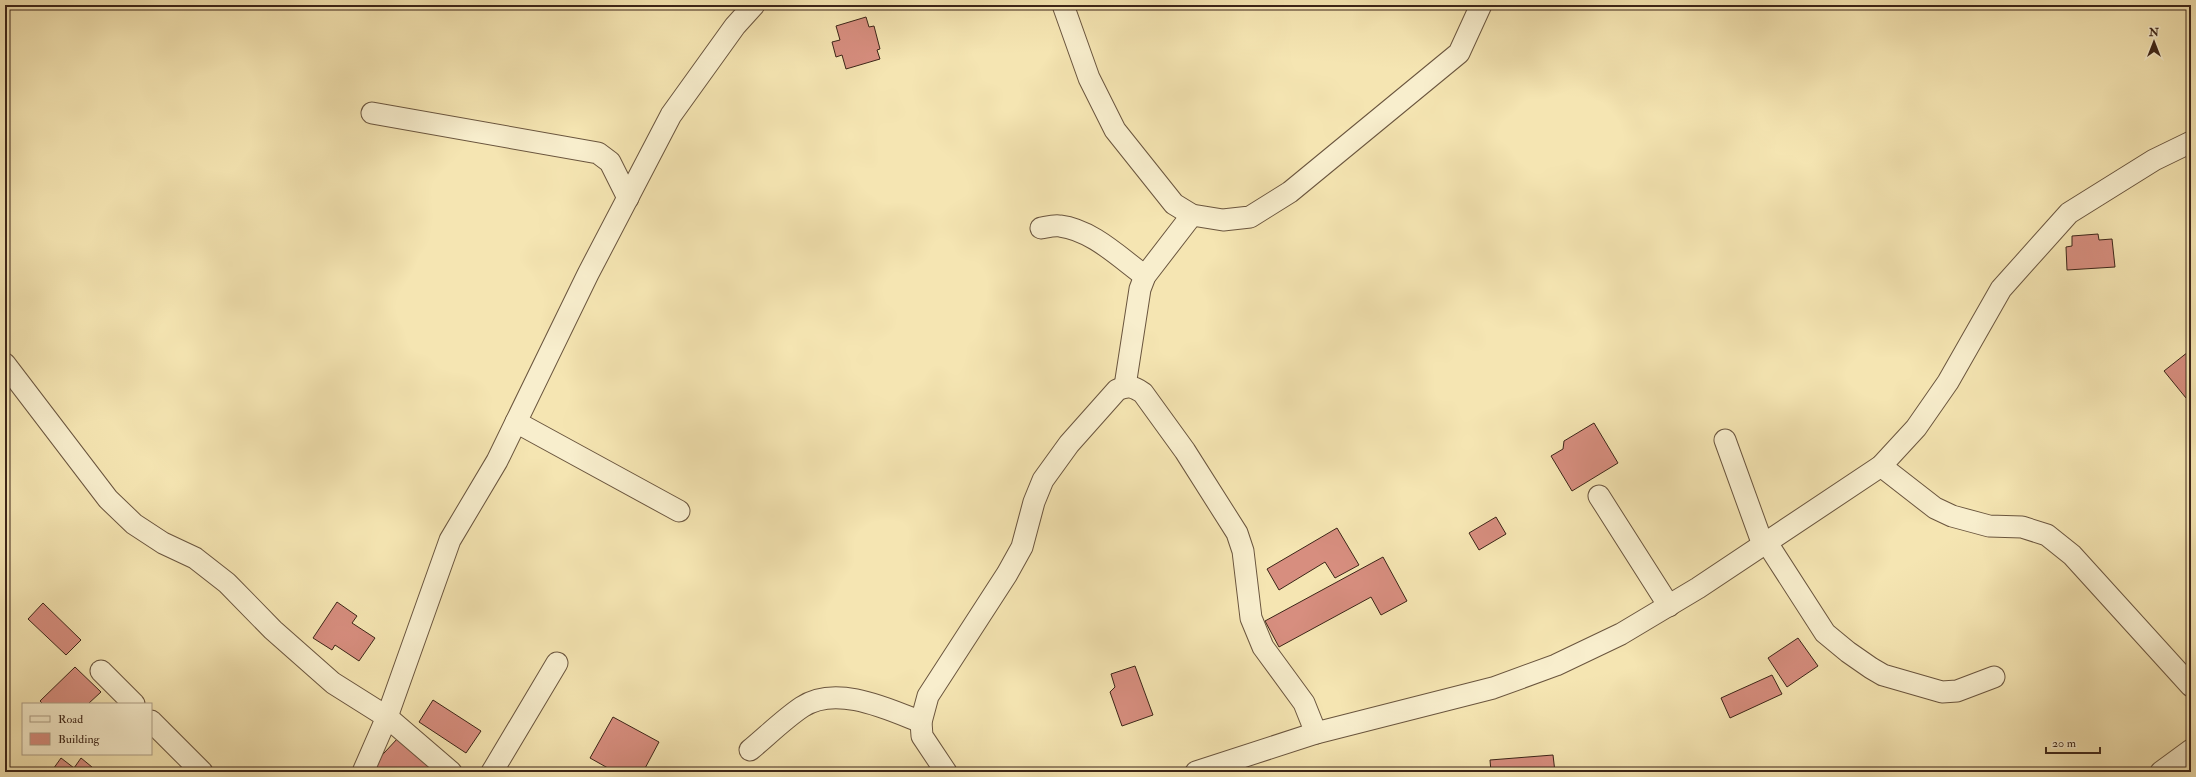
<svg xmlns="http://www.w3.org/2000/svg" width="2196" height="777" viewBox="0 0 2196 777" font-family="'IM FELL Double Pica',serif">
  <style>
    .building { fill: #d78e7f; stroke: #3c2518 }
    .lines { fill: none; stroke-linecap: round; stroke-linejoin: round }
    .street-casing { stroke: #6a553e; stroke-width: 23 }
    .street { stroke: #f8eecd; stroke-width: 21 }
  </style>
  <rect width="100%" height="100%" fill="#f5e5b2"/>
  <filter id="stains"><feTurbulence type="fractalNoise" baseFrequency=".005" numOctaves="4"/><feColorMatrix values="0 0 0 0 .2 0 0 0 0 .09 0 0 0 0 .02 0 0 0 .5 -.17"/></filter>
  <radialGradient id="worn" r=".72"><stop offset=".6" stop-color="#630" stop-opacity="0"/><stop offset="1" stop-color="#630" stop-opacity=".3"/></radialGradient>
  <g class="building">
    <path d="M 866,17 L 869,27 L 874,26 L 880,49 L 877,50 L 880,59 L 846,69 L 842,55 L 836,57 L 832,42 L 840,40 L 836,26 Z"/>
    <path d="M 2098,234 L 2099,240 L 2112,239 L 2115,267 L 2067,270 L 2066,247 L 2072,246 L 2072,236 Z"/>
    <path d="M 2188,352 L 2191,353 L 2191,394 L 2186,398 L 2164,371 Z"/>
    <path d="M 1594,423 L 1618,463 L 1572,491 L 1551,456 L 1563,449 L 1564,441 Z"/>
    <path d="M 1496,517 L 1506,534 L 1479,550 L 1469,533 Z"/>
    <path d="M 1337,528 L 1359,565 L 1335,578 L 1325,562 L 1279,590 L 1267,569 Z"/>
    <path d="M 1383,557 L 1407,601 L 1381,615 L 1371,597 L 1279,647 L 1265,621 Z"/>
    <path d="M 337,602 L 357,616 L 352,623 L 375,638 L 359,661 L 335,645 L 332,650 L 313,638 Z"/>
    <path d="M 43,603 L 81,640 L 66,655 L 28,619 Z"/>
    <path d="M 1798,638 L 1818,666 L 1787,687 L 1768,658 Z"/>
    <path d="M 1135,666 L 1153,715 L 1122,726 L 1110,692 L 1115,687 L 1111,674 Z"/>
    <path d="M 75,667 L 101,692 L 88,704 L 43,704 L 40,701 Z"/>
    <path d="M 1772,675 L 1782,694 L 1730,718 L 1721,698 Z"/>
    <path d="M 433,700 L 481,731 L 466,753 L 419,722 Z"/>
    <path d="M 613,717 L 659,742 L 643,772 L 615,772 L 590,758 Z"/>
    <path d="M 398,738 L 436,772 L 376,772 L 371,767 Z"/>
    <path d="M 1553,755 L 1555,772 L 1491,772 L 1490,760 Z"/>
    <path d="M 61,758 L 74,768 L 81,758 L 98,772 L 51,772 Z"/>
  </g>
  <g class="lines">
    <defs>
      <g id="street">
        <path d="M 1063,5 L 1089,78 L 1115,130 L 1174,204 L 1192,215 L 1223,220 L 1250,217 L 1290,192 L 1459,53 L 1481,5"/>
        <path d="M 372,113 L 598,153 L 610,162 L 628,198"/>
        <path d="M 1041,228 C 1047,227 1054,225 1060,226 C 1092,230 1119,257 1145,276"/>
        <path d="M 5,364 L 108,499 L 134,524 L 163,543 L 195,558 L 227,583 L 273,630 L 333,683 L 387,717 L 451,772"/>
        <path d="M 1125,386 L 1140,289 L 1145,276 L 1192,215"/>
        <path d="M 516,422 L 679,511"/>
        <path d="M 1725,440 L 1763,545"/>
        <path d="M 1881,466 L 1935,508 L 1952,516 L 1989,526 L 2022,527 L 2047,535 L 2072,555 L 2191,686"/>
        <path d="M 1599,496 L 1669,606"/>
        <path d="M 1767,543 L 1825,633 L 1848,652 L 1871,668 L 1883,675 L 1942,692 L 1957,691 L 1994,677"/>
        <path d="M 101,671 L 134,704"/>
        <path d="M 151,721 L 202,772"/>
        <path d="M 750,750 C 767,736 784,719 802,707 C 836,684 888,709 921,722"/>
        <path d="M 363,772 L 387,717 L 450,540 L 497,461 L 588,274 L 671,115 L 735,26 L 754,5"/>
        <path d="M 492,772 L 557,663"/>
        <path d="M 946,772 L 922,736 L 921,722 L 928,696 L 1007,574 L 1022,547 L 1034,502 L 1043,480 L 1069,444 L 1117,390 C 1128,385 1133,386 1143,393 L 1185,451 L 1237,533 L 1243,551 L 1251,618 L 1263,647 L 1304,703 L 1316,733"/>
        <path d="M 1196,772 L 1316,733 L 1493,688 L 1556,665 L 1621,634 L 1698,588 L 1881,466 L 1916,428 L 1948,382 L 2001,289 L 2069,213 L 2154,160 L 2191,142"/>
        <path d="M 2161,772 L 2191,750"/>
      </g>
    </defs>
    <use href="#street" class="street-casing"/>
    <use href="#street" class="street"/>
  </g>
  <rect width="2196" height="777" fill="none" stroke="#f5e5b2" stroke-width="20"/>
  <rect x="6" y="6" width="2184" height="765" fill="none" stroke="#3c2518" stroke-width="2"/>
  <rect x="10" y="10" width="2176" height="757" fill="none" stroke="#3c2518"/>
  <rect x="22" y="703" width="130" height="52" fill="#f8eecd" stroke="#ad9e85"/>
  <rect x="30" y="716" width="20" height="6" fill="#f8eecd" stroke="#ad9e85"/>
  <text x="58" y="723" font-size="12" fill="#3c2518">Road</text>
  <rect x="30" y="733" width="20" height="12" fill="#d78e7f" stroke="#ad9e85"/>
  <text x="58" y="743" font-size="12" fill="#3c2518">Building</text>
  <g transform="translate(2154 42)" stroke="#f8eecd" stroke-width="3" paint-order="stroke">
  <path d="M0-3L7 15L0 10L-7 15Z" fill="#3c2518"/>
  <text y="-6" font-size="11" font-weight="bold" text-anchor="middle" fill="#3c2518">N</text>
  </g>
  <path d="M2046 747v6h54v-6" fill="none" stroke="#3c2518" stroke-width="2"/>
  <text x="2052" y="747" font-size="12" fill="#3c2518" stroke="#f8eecd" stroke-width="3" paint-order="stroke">20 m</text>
  <rect width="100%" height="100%" filter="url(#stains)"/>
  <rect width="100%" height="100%" fill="url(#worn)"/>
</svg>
